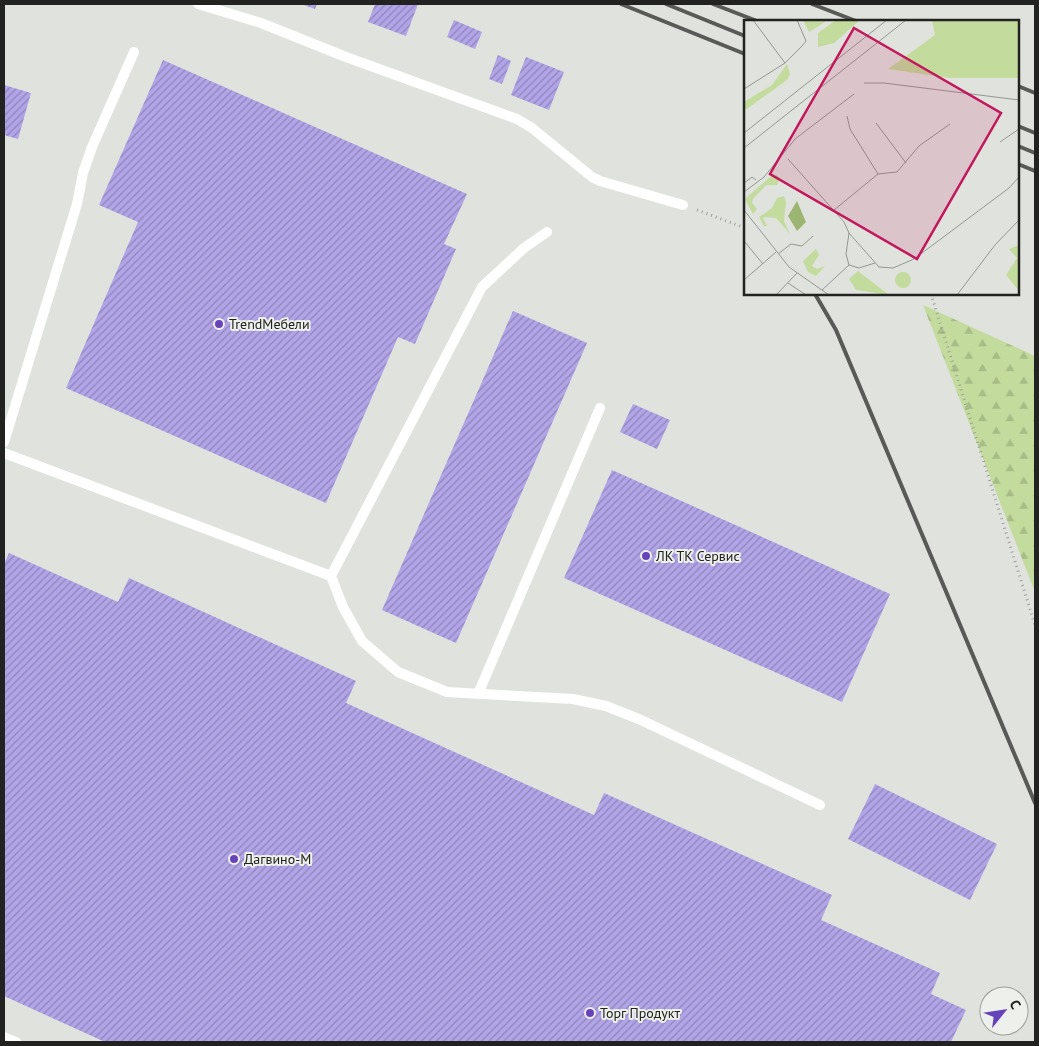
<svg xmlns="http://www.w3.org/2000/svg" width="1039" height="1046" viewBox="0 0 1039 1046" font-family="'PT Sans',sans-serif">
  <style>
    .forest { fill: url(#forest-firs) }
    .building { fill: url(#building-hatch) }
    .lines { fill: none; stroke-linecap: round; stroke-linejoin: round }
    .path { stroke: #9e9f9b; stroke-width: 3; stroke-dasharray: 1 4; stroke-linecap: butt }
    .lane { stroke: #fff; stroke-width: 10 }
    .rail { stroke: #595a57; stroke-width: 4 }
    .poi-dot { fill: #6743bb; stroke: #eef0eb; stroke-width: 2 }
    .labels { text-anchor: middle; dominant-baseline: central; stroke-width: 4; stroke-linejoin: round; paint-order: stroke }
    .poi-label { font-size: 14px; fill: #222221; stroke: #eef0eb; text-anchor: start }
    .inset-road { fill: none; stroke: #949692; stroke-width: 1 }
    .view { fill: #c2185b; fill-opacity: 0.15; stroke: #c2185b; stroke-width: 2.5 }
    .inset-edge { fill: none; stroke: #222221; stroke-width: 2.5 }
  </style>
  <defs>
    <pattern id="forest-firs" width="22" height="20" patternUnits="userSpaceOnUse" patternTransform="scale(1.25)"><rect width="22" height="20" fill="#c3db9c"/><path d="M5 1l3.5 6h-7zM16 11l3.5 6h-7z" fill="#a7bc86"/></pattern>
    <pattern id="building-hatch" width="6" height="6" patternUnits="userSpaceOnUse" patternTransform="scale(1.25)"><rect width="6" height="6" fill="#b1a4e7"/><path d="M-1 1l2-2M0 6l6-6M5 7l2-2" fill="none" stroke="#9085bb"/></pattern>
  </defs>
  <rect width="100%" height="100%" fill="#e0e3dd"/>
  <path class="forest" d="M 923,305 L 1035,356 L 1035,592 Z"/>
  <g class="building">
    <path d="M 301,4 L 317,4 L 315,9 Z"/>
    <path d="M 375,4 L 418,4 L 406,36 L 368,22 Z"/>
    <path d="M 454,20 L 482,32 L 475,49 L 447,37 Z"/>
    <path d="M 498,55 L 511,61 L 502,84 L 489,79 Z"/>
    <path d="M 526,57 L 564,72 L 549,110 L 511,95 Z"/>
    <path d="M 163,60 L 467,194 L 444,244 L 456,249 L 415,344 L 398,337 L 326,503 L 66,388 L 138,222 L 99,205 Z"/>
    <path d="M 4,85 L 31,93 L 18,139 L 4,135 Z"/>
    <path d="M 513,311 L 587,343 L 456,643 L 382,610 Z"/>
    <path d="M 633,404 L 670,420 L 657,449 L 620,432 Z"/>
    <path d="M 612,470 L 890,594 L 842,702 L 564,578 Z"/>
    <path d="M 9,553 L 118,602 L 129,578 L 356,681 L 346,703 L 594,815 L 604,793 L 832,895 L 821,920 L 940,973 L 931,994 L 966,1010 L 951,1042 L 105,1042 L 4,996 L 4,564 Z"/>
    <path d="M 875,784 L 997,844 L 970,900 L 848,839 Z"/>
  </g>
  <g class="lines">
    <g class="path">
      <path d="M 697,210 L 745,228"/>
      <path d="M 931,294 L 1035,625"/>
    </g>
    <g class="lane">
      <path d="M 198,4 L 261,23 L 346,57 L 517,119 L 532,128 L 592,177 L 600,181 L 683,205"/>
      <path d="M 547,232 L 524,248 L 482,287 L 331,576 L 343,607 L 362,641 L 398,672 L 447,692 L 573,699 L 606,706 L 641,720 L 820,805"/>
      <path d="M 4,442 L 77,204 L 83,173 L 92,147 L 134,52"/>
      <path d="M 4,453 L 331,576"/>
      <path d="M 478,694 L 600,408"/>
      <path d="M 4,1037 L 16,1042"/>
    </g>
    <g class="rail">
      <path d="M 621,4 L 745,54"/>
      <path d="M 666,4 L 745,36"/>
      <path d="M 713,4 L 757,21"/>
      <path d="M 812,4 L 856,21"/>
      <path d="M 1018,86 L 1035,93"/>
      <path d="M 1018,126 L 1035,133"/>
      <path d="M 1018,146 L 1035,153"/>
      <path d="M 1018,164 L 1035,171"/>
      <path d="M 815,294 L 836,330 L 1035,803"/>
    </g>
  </g>
  <g class="poi-dot">
    <circle cx="219" cy="324" r="5"/>
    <circle cx="646" cy="556" r="5"/>
    <circle cx="234" cy="859" r="5"/>
    <circle cx="590" cy="1013" r="5"/>
  </g>
  <g class="labels">
    <g class="poi-label">
      <text x="229" y="324">TrendМебели</text>
      <text x="656" y="556">ЛК ТК Сервис</text>
      <text x="244" y="859">Дагвино-М</text>
      <text x="600" y="1013">Торг Продукт</text>
    </g>
  </g>
  <g transform="translate(744 20)">
    <rect width="275" height="275" fill="#e0e3dd"/>
    <path d="M 59,0 L 84,0 L 65,12 ZM 188,0 L 275,0 L 275,58 L 206,58 L 144,49 L 191,15 ZM 43,44 L 46,54 L 43,60 L 0,91 L 0,82 L 28,65 ZM 32,155 L 36,158 L 33,165 L 22,165 L 9,179 L 8,183 L 13,189 L 9,194 L 1,179 L 26,157 ZM 40,176 L 42,182 L 40,201 L 46,214 L 32,198 L 19,197 L 23,206 L 20,206 L 15,197 L 28,188 L 33,178 ZM 275,225 L 275,271 L 262,255 L 273,238 L 265,229 ZM 72,229 L 75,235 L 68,246 L 73,249 L 81,246 L 72,256 L 64,252 L 59,241 ZM 114,251 L 145,275 L 112,270 L 105,259 ZM151 260a8 8 0 1 1 16 0a8 8 0 1 1-16 0Z" fill="#c3db9c"/>
    <path d="M 92,0 L 116,0 L 90,23 L 74,27 L 74,13 Z" fill="#c3db9c"/>
    <path d="M 53,181 L 62,202 L 53,211 L 44,196 Z" fill="#9cb572"/>
    <path class="inset-road" d="M 9,0 L 41,43M 120,63 L 140,63 L 275,80M 0,69 L 41,43 L 58,26 L 62,21 L 53,0M 103,96 L 106,109 L 134,154M 132,103 L 162,143M 0,113 L 143,0M 256,122 L 275,109M 0,128 L 162,0M 44,139 L 100,202 L 105,213 L 102,234 L 105,245 L 115,248 L 131,243M 0,163 L 8,157 L 12,160M 0,172 L 20,157 L 51,119 L 110,74M 0,190 L 45,247 L 85,275M 90,190 L 134,154 L 153,152 L 175,126 L 206,104M 105,213 L 135,247 L 149,248 L 170,239 L 265,168 L 275,157M 0,221 L 19,244M 34,234 L 47,224 L 58,226 L 69,216M 0,260 L 32,232M 44,263 L 62,275M 78,270 L 105,245M 32,275 L 53,253M 213,275 L 251,225 L 275,200"/>
    <path class="view" d="M 110,8 L 257,93 L 173,239 L 26,154 Z"/>
    <rect width="275" height="275" class="inset-edge"/>
  </g>
  <rect width="1039" height="1046" fill="none" stroke="#222221" stroke-width="10"/>
  <g transform="translate(1004 1011) rotate(60)"><circle r="24" fill="#eef0eb" stroke="#9c9e9a"/>
  <path d="M0-4L9 19L0 12L-9 19Z" fill="#6743bb"/>
  <text y="-8" font-size="14" font-weight="bold" text-anchor="middle" fill="#222221">С</text>
  </g>
</svg>
